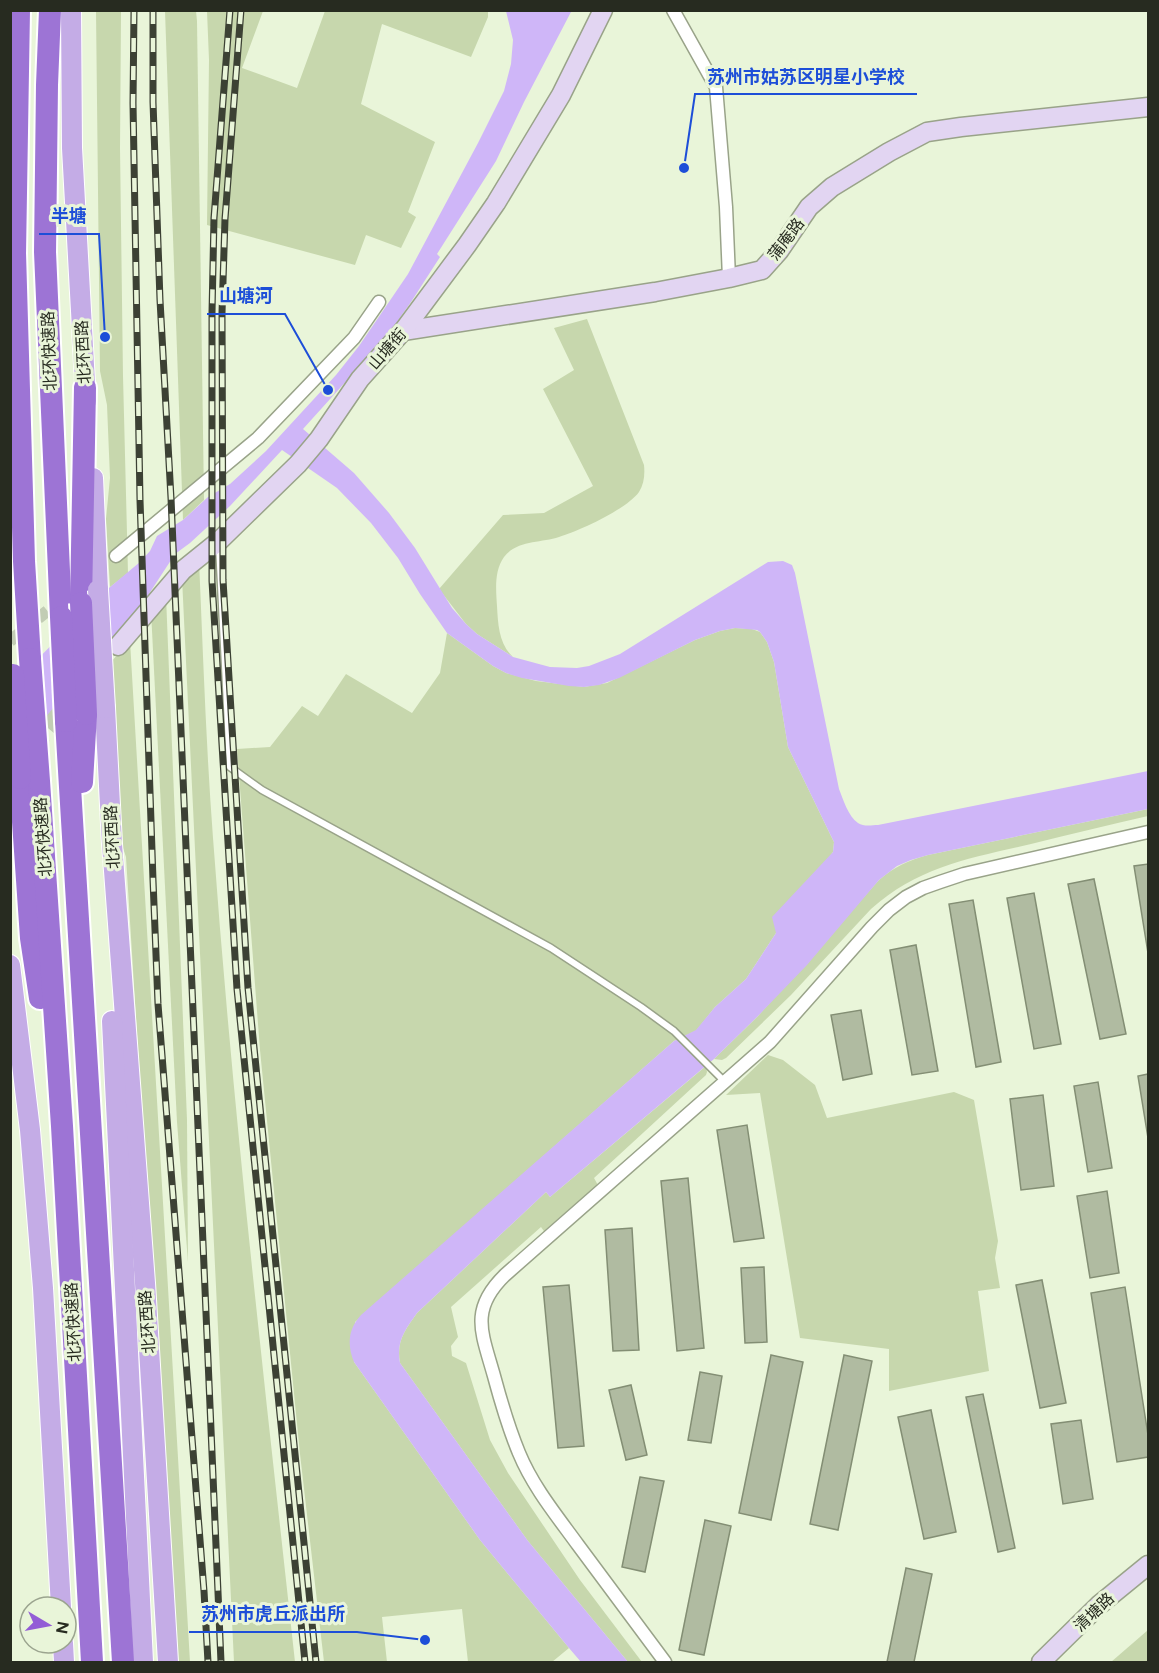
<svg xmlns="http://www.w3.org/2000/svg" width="1159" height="1673" viewBox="0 0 1159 1673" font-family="Figtree,'Noto Sans SC',sans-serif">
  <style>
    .green { fill: #c7d7ad }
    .water { fill: #cfb6f8 }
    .building { fill: #b0bba1; stroke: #838e74; stroke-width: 1.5 }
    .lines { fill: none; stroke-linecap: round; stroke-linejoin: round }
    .street-tunnel { stroke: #c2cdb4; stroke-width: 12; stroke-dasharray: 12 6; stroke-linecap: butt }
    .secondary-tunnel { stroke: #c2cdb4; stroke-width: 18; stroke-dasharray: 18 9; stroke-linecap: butt }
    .lane-casing { stroke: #99a389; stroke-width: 9 }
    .street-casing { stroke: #99a389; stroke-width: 15 }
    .secondary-casing { stroke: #99a389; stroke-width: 21 }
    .primary-casing { stroke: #fff; stroke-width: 22 }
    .highway-casing { stroke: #fff; stroke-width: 26 }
    .lane { stroke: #fff; stroke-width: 6 }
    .street { stroke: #fff; stroke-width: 12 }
    .secondary { stroke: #e2d5f2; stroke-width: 18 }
    .primary { stroke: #c4ace6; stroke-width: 20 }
    .highway { stroke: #9d74d5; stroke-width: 22 }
    .rail-casing { stroke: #3c4134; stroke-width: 7 }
    .rail { stroke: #e9f5d9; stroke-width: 4.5; stroke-dasharray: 14; stroke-linecap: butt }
    .primary-bridge-casing { stroke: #fff; stroke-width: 22; stroke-linecap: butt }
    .highway-bridge-casing { stroke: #fff; stroke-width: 26; stroke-linecap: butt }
    .primary-bridge { stroke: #c4ace6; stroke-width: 20 }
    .highway-bridge { stroke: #9d74d5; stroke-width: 22 }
    .labels { text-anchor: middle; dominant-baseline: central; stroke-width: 6; stroke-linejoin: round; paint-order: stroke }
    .street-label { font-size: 16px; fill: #272b20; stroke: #e9f5d9 }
    .leader { fill: none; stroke: #1d4ed8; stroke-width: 2 }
    .callout-dot { fill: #1d4ed8; stroke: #e9f5d9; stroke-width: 2 }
    .callout-label { font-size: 18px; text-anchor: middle; font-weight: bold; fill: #1d4ed8; stroke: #e9f5d9; stroke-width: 6; stroke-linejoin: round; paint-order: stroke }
  </style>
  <rect width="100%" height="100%" fill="#e9f5d9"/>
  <g class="green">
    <path d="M 96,11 L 121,11 L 120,148 L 123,376 L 128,573 L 110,587 L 106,519 L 110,478 L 107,405 L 100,371 Z"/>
    <path d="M 165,11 L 196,11 L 197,21 L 204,500 L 183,520 Z"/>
    <path d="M 207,11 L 263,11 L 242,68 L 297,88 L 325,11 L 488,11 L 488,17 L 471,57 L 382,24 L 361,104 L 435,142 L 408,212 L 416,217 L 401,248 L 366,235 L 355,265 L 207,225 L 209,60 Z"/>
    <path d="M 587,319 L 644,465 C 645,475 644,484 639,492 C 627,509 579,531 559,537 C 541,543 517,540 504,557 C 494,571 496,590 497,606 C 498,625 499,644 513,657 L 477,634 L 466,624 L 439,589 L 503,515 L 544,513 L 593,486 L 543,389 L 574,370 L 554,328 Z"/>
    <path d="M 199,560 C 203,653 206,745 213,838 C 233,1113 265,1388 295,1662 L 234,1662 L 182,578 Z"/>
    <path d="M 166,596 L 187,1120 L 188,1262 L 177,1122 L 151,611 Z"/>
    <path d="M 735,628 L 752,629 L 760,632 L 767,642 L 774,662 L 788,747 L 831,836 L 834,842 L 833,852 L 776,933 L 746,979 L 715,1007 L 696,1031 L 674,1041 L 355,1322 L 354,1362 L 480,1540 L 569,1648 L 552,1662 L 468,1662 L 462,1609 L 382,1617 L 387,1662 L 324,1662 L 300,1454 L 260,1050 L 237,749 L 270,747 L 302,706 L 318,716 L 346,674 L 412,713 L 440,673 L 447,633 L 493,666 L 506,673 L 536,681 L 584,687 L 607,683 L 695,640 L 720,631 Z"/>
    <path d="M 130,641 L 190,1662 L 176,1662 L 126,857 L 117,830 L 110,663 Z"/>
    <path d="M 1148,809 L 1148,816 C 1109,825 1070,834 1031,844 C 971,858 919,866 871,909 L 791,995 L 726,1058 L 722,1060 L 714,1059 L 758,1016 L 879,880 C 894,867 909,860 928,855 Z"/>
    <path d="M 768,1055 L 783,1060 L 815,1085 L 827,1118 L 954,1092 L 974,1100 L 998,1241 L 995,1258 L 1000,1288 L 978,1291 L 989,1371 L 889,1391 L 889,1349 L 800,1338 L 760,1093 L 726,1095 Z"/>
    <path d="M 706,1066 L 707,1072 L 706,1075 L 594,1178 L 599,1187 L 546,1234 L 541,1227 L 451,1307 L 458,1337 L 451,1346 L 452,1356 L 466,1363 L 490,1440 L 508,1473 L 580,1580 L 642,1662 L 628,1662 L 528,1541 L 400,1363 C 396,1341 405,1330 417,1313 L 546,1192 L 550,1197 Z"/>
    <path d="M 1148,1630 L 1148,1662 L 1111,1662 Z"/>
  </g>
  <path class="water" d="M 572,10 L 524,102 L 496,161 L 437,254 L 440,257 L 411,302 L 387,336 L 303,429 L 354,473 L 389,513 L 415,548 L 452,608 L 466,624 L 477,634 L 513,657 L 550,667 L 577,668 L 589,666 L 620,654 L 768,562 L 783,561 L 792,565 L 795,573 L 839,789 C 843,799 848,816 858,823 C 864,827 872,825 878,825 L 1148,771 L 1148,809 L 928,855 L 911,860 L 897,866 L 879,880 L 807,965 L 758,1016 L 714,1059 L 550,1197 L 546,1192 L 417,1313 C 405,1330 396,1341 400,1363 L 528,1541 L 628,1662 L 581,1662 L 569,1648 L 480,1540 L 354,1362 C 347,1345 348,1329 361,1315 L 674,1041 L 696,1030 L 715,1007 L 746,979 L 776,933 L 772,917 L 833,852 L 834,842 L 831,836 L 788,747 L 774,662 L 767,642 L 760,632 L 757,630 L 735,628 L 720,631 L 695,640 L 619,678 L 599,685 L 584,687 L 569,686 L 522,678 L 506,673 L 493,666 L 447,633 L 420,594 L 398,558 L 371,523 L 337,488 L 282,450 L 230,506 L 190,543 L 175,554 L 128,626 L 114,638 L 11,760 L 11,686 L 103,593 L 140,562 L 150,551 L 157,536 L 183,520 L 208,497 L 230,484 L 266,451 L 336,375 L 359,346 L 408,274 L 478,143 L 504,91 L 511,64 L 513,40 L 506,11 Z"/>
  <g class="building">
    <path d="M 1148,864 L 1148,953 L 1134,866 Z"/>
    <path d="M 1094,879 L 1126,1034 L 1100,1039 L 1068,884 Z"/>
    <path d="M 1034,893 L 1061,1044 L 1034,1049 L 1007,898 Z"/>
    <path d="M 973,900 L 1001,1062 L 976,1067 L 949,904 Z"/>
    <path d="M 916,945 L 938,1071 L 912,1075 L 890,950 Z"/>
    <path d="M 861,1010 L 872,1074 L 843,1080 L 831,1015 Z"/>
    <path d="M 1148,1074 L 1148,1138 L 1138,1076 Z"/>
    <path d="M 1098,1082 L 1112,1168 L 1088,1172 L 1074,1086 Z"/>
    <path d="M 1043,1095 L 1054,1186 L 1021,1190 L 1010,1099 Z"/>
    <path d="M 747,1125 L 764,1238 L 734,1242 L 717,1130 Z"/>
    <path d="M 688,1178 L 704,1348 L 677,1351 L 661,1181 Z"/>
    <path d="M 1107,1191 L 1119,1273 L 1090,1278 L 1077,1196 Z"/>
    <path d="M 632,1228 L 639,1350 L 613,1351 L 605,1230 Z"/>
    <path d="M 764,1267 L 767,1342 L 745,1343 L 741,1268 Z"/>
    <path d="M 1042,1280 L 1066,1403 L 1040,1408 L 1016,1285 Z"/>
    <path d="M 569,1285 L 584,1446 L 558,1448 L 543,1287 Z"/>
    <path d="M 1125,1287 L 1148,1435 L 1148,1457 L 1117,1462 L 1091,1293 Z"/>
    <path d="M 771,1355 L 803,1362 L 771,1520 L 739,1513 Z"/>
    <path d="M 844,1355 L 872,1361 L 838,1530 L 810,1524 Z"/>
    <path d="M 700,1372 L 722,1376 L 711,1443 L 688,1440 Z"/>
    <path d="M 631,1385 L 647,1455 L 626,1460 L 609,1390 Z"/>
    <path d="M 983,1394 L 1015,1548 L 998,1552 L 966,1397 Z"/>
    <path d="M 931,1410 L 956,1532 L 924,1539 L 898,1417 Z"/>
    <path d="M 1081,1420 L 1093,1499 L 1063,1504 L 1051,1424 Z"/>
    <path d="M 640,1477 L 664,1481 L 645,1572 L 622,1567 Z"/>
    <path d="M 705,1520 L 731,1526 L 704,1655 L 679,1650 Z"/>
    <path d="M 906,1568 L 932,1574 L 914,1662 L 887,1662 Z"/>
  </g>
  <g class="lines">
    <path class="street-tunnel" d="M 10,641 L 61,600"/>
    <path class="secondary-tunnel" d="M 31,749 L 69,703"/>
    <defs>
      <path id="lane" d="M 219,545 L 230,767 L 262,790 L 551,948 L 641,1007 L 674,1031 L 725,1082"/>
      <g id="street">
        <path d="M 673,10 L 716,87 L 726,207 L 729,278"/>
        <path d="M 116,556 L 258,438 L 354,338 L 379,302"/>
        <path d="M 665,1662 C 636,1623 607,1584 578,1545 C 557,1516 533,1487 519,1453 C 509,1429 501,1402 494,1376 C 482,1333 469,1310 505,1275 L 770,1042 L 872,927 L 889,910 L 906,897 L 923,888 L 940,882 L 964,874 L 1148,832"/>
      </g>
      <g id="secondary">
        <path d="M 403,331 L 655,292 L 729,278 L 762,270 L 779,251 L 809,207 L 832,187 L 889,152 L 927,132 L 961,127 L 1148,107"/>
        <path d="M 118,646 L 183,570 L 219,541 L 298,464 L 319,439 L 360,379 L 403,331 L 467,245 L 496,203 L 561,95 L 603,10"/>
        <path d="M 1041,1662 L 1099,1605 L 1148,1565"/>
      </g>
      <g id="primary">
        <path d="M 71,10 L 72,148 L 86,401"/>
        <path d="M 93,478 L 98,590"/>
        <path d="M 105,708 L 112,844 L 145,1283 L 168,1662"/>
        <path d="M 10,965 L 30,1130 L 43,1288 L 61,1607"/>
        <path d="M 112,1021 L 143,1662"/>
        <path d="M 63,1643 L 64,1662"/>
      </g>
      <g id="highway">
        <path d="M 19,10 L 15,253 L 24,561 L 30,659"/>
        <path d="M 50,10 L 47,85 L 45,252 L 61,617"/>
        <path d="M 81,603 L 85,388"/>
        <path d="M 66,721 L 123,1662"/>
        <path d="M 20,778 L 31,938 L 40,998"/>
        <path d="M 39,781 L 62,1126 L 92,1662"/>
        <path d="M 82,782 L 86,714"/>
      </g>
    </defs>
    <use href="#lane" class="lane-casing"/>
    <use href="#street" class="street-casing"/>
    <use href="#secondary" class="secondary-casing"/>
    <use href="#primary" class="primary-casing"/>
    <use href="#highway" class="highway-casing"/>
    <use href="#lane" class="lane"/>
    <use href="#street" class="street"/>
    <use href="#secondary" class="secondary"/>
    <use href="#primary" class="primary"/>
    <use href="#highway" class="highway"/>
    <defs>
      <g id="rail">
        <path d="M 134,10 L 133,103 L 140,500 L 153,880 L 158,1004 L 204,1591 L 208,1662"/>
        <path d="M 153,10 L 153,102 L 160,300 L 171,498 L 221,1662"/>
        <path d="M 230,10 L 214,218 L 212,313 L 212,581 L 237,989 L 305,1662"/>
        <path d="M 241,10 L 225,219 L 222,313 L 223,580 L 248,988 L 316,1662"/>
      </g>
    </defs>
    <use href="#rail" class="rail-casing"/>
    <use href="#rail" class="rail"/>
    <defs>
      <path id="primary-bridge" d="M 98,590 L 105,708"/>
      <g id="highway-bridge">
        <path d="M 81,603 L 86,714"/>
        <path d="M 61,617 L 66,721"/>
        <path d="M 30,659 L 39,781"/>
        <path d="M 13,675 L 20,778"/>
      </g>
    </defs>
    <use href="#primary-bridge" class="primary-bridge-casing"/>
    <use href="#highway-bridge" class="highway-bridge-casing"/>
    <use href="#primary-bridge" class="primary-bridge"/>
    <use href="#highway-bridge" class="highway-bridge"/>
  </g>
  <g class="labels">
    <g class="street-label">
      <text transform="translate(786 239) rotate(-53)">蒲庵路</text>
      <text transform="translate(387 349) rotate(-49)">山塘街</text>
      <text transform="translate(49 351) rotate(-92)">北环快速路</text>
      <text transform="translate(83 352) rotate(-93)">北环西路</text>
      <text transform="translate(43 837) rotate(-94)">北环快速路</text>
      <text transform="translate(112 837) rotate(-93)">北环西路</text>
      <text transform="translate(73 1322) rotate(-93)">北环快速路</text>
      <text transform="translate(147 1322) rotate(-94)">北环西路</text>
      <text transform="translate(1094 1612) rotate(-43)">清塘路</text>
    </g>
  </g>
  <path class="leader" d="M684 168L695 94H917M105 337L99 234H39M328 390L285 314H207M425 1640L357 1632H189"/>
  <g class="callout-dot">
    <circle cx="684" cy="168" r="6"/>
    <circle cx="105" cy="337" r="6"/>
    <circle cx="328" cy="390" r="6"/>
    <circle cx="425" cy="1640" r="6"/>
  </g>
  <g class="callout-label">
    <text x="806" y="83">苏州市姑苏区明星小学校</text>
    <text x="69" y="222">半塘</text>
    <text x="246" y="302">山塘河</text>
    <text x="273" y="1620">苏州市虎丘派出所</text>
  </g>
  <rect width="1159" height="1673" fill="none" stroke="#272b20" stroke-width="24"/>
  <g transform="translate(48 1625) rotate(100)"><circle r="28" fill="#e9f5d9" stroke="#9ba48f" stroke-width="1.5"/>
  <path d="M0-4.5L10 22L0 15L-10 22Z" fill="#935dd6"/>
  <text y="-9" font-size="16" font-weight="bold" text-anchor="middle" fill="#272b20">N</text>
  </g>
</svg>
